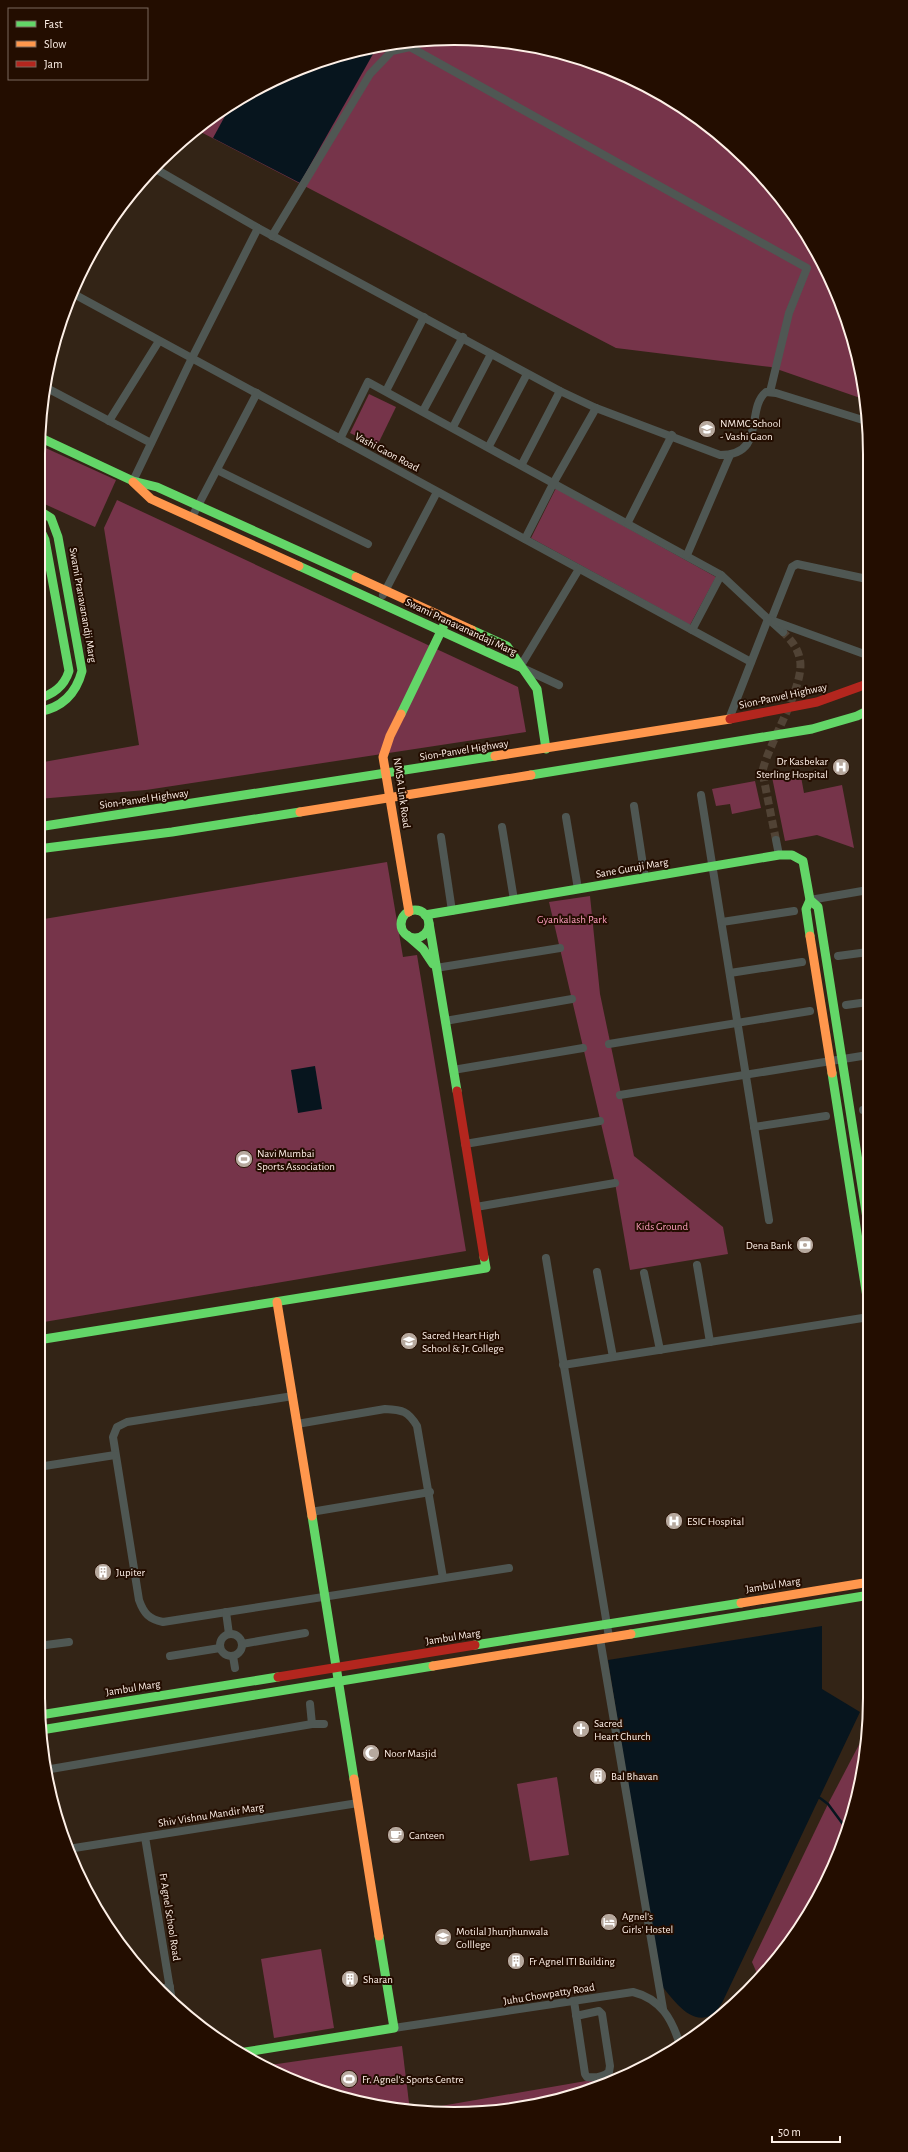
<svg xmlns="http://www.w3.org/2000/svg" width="908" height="2152" viewBox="0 0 908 2152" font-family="'Alegreya Sans',sans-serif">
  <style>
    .green { fill: #76344a }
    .water { fill: #07151e }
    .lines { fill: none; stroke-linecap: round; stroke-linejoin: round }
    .stream { stroke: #07151e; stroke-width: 2.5 }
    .street-tunnel { stroke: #514335; stroke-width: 8; stroke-dasharray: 8 4; stroke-linecap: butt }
    .street { stroke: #4f5753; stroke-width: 8 }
    .fast { stroke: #63d668; stroke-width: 9 }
    .slow { stroke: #ff974d; stroke-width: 9 }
    .jam { stroke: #b3261e; stroke-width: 9 }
    .labels { text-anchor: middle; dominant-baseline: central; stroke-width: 4; stroke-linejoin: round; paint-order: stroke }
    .poi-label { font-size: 11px; fill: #fef0e7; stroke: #230d00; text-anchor: start }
    .street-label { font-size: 11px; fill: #fef0e7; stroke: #230d00 }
    .park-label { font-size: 11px; fill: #fc9ebd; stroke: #230d00 }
    .rim { fill: none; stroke: #fef0e7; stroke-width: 2 }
  </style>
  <rect width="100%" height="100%" fill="#332416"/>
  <g class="green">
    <path d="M 427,39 L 508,42 L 588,60 L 685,108 L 767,180 L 827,270 L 856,346 L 866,400 L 771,367 L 616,348 L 195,129 L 270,81 L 346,52 Z"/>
    <path d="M 369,394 L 396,407 L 377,446 L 350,433 Z"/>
    <path d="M 39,445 L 116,480 L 95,527 L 38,501 Z"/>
    <path d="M 556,488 L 716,577 L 690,625 L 531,538 Z"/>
    <path d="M 117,500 L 518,687 L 526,732 L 146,790 L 38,799 L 38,763 L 139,745 L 104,528 Z"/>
    <path d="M 800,771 L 804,793 L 842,785 L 854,848 L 817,835 L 785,841 L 772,777 Z"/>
    <path d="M 755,781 L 761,808 L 732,814 L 730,804 L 716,806 L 712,789 Z"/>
    <path d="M 387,862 L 403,957 L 417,955 L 466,1251 L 38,1323 L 38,920 Z"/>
    <path d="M 590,896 L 600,994 L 634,1156 L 723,1227 L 728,1254 L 630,1270 L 615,1183 L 549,902 Z"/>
    <path d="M 867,1738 L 866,1753 L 848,1832 L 827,1882 L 784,1951 L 759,1978 L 752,1962 L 828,1804 L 862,1739 Z"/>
    <path d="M 557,1777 L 569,1855 L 530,1861 L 517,1784 Z"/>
    <path d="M 321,1949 L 334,2028 L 274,2038 L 261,1959 Z"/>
    <path d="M 402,2046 L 410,2111 L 399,2110 L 320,2092 L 263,2066 Z"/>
    <path d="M 609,2077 L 614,2080 C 550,2109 481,2116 412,2111 Z"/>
  </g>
  <g class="water">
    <path d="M 377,47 L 300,183 L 213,138 L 231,105 L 270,81 L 346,52 Z"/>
    <path d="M 315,1066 L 322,1109 L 298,1113 L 291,1070 Z"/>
    <path d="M 822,1626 L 822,1689 L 860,1712 L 722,2003 C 719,2007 716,2013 712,2015 C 690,2027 672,1997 660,1984 L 608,1660 Z"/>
    <path d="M 742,1993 L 743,1995 L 725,2013 L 734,1994 Z"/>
  </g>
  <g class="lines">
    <path class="stream" d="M 820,1798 L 828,1804 L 848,1831"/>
    <path class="street-tunnel" d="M 776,840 L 763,775 L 763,769 C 770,741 805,685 800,660 C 798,648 791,640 783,632"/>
    <g class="street">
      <path d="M 154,168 L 258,228 L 560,391 L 596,408 L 720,455 C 767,455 745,409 766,392 L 776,393 L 866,421"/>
      <path d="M 272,236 L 370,74 L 392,51 L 410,47 L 807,268 L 789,313 L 770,392"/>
      <path d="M 72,293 L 751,662"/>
      <path d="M 45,387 L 151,443"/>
      <path d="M 386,391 L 424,317"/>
      <path d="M 423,411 L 463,337"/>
      <path d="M 109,421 L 159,341"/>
      <path d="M 453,427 L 491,354"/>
      <path d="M 340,439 L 368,382 L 721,575"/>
      <path d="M 489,446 L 527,374"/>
      <path d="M 522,464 L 560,391"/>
      <path d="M 217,470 L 368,544"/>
      <path d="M 133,481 L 192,358 L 258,228"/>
      <path d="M 192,517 L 257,393"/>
      <path d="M 628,522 L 672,435"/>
      <path d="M 525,539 L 554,482 L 596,408"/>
      <path d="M 687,555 L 730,455"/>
      <path d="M 383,595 L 437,492"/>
      <path d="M 771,620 L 792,567 L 797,564 L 867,579"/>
      <path d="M 773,623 L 783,632"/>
      <path d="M 692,630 L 721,575 L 768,619 L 867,655"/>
      <path d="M 559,685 L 520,667 L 579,569"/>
      <path d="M 729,719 L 768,619"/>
      <path d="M 701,795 L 769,1220"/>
      <path d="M 634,806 L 645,878"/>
      <path d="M 566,817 L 578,889"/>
      <path d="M 502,827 L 514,900"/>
      <path d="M 441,837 L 452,911"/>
      <path d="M 776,840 L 779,855"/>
      <path d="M 810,900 L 868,890"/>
      <path d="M 722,922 L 794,911"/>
      <path d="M 838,956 L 868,952"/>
      <path d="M 436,968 L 560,948"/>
      <path d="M 730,973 L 802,962"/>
      <path d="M 846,1005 L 868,1002"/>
      <path d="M 445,1021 L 572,999"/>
      <path d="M 609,1044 L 810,1011"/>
      <path d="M 453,1070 L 583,1048"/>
      <path d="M 620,1095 L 868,1055"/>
      <path d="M 863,1110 L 868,1109"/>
      <path d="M 754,1127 L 826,1116"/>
      <path d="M 465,1144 L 600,1121"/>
      <path d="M 476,1207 L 615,1183"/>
      <path d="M 546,1258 L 609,1637"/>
      <path d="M 697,1265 L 710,1342"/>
      <path d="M 597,1272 L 613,1357"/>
      <path d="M 644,1273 L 660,1350"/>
      <path d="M 563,1365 L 869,1317"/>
      <path d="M 293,1396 L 127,1422 L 117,1427 L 113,1437 L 139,1600 C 144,1614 149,1619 163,1622 L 509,1568"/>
      <path d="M 297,1424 L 385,1409 C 403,1410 408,1411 417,1426 L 443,1578"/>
      <path d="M 38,1467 L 115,1455"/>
      <path d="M 311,1512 L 430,1492"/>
      <path d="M 226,1612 L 229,1634"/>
      <circle cx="231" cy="1645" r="11"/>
      <path d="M 600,1639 L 663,2009"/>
      <path d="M 242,1644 L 305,1633"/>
      <path d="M 38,1646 L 69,1642"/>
      <path d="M 170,1656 L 220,1648"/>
      <path d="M 233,1656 L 235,1668"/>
      <path d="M 310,1704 L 312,1724"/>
      <path d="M 45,1770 L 312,1724 L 324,1724"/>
      <path d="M 145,1837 L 172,2001"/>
      <path d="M 68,1849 L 358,1803"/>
      <path d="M 159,1989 L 170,1987"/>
      <path d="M 574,2001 L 585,2074 L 587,2077 C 595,2078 603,2077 609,2072 L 610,2066 L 602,2014 L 599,2011 L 576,2016"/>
      <path d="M 394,2028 L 633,1992 C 661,1999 672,2019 680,2045"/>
    </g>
    <g class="fast">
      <path d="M 39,437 L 133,481 L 157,487 L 356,577"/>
      <path d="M 38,510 L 51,518 L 58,537 L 82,671 C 76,694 62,708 38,712"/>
      <path d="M 38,525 L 45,540 L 69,671 C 64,687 53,694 38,699"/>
      <path d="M 299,566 L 520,667"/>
      <path d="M 472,630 L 507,646 L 537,689 L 546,749"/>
      <path d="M 401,714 L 444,625"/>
      <path d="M 531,775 L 812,729 L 857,716 L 867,711"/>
      <path d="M 38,827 L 495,756"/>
      <path d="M 38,849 L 172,832 L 300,812"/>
      <path d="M 810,900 L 818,907 L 869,1231"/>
      <circle cx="415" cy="924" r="14"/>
      <path d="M 425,915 L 779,855 L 792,855 L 803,861 L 810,900 L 806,909 L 810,936"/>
      <path d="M 429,923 L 457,1091"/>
      <path d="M 407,935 L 423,949 L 433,964"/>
      <path d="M 832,1073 L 869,1310"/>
      <path d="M 38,1340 L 486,1268 L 484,1257"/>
      <path d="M 312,1516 L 354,1779"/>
      <path d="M 631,1634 L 870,1595"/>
      <path d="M 475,1645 L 741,1603"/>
      <path d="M 40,1715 L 278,1677"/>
      <path d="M 41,1730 L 433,1666"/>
      <path d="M 239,2053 L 394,2028 L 379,1936"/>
    </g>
    <g class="slow">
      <path d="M 133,482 L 151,499 L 299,566"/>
      <path d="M 356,577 L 472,630"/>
      <path d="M 401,714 L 390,736 L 383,757 L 409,912"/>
      <path d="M 495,756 L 730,719"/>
      <path d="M 300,812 L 531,775"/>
      <path d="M 810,936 L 832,1073"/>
      <path d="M 277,1302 L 312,1516"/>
      <path d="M 741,1603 L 870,1582"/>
      <path d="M 433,1666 L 631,1634"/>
      <path d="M 354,1779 L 379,1936"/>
    </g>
    <g class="jam">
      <path d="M 730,719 L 817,702 L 867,684"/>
      <path d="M 457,1091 L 484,1257"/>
      <path d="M 278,1677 L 475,1645"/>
    </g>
  </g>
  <defs>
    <symbol id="school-disc" viewBox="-11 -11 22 22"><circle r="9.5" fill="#b7a99e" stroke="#230d00"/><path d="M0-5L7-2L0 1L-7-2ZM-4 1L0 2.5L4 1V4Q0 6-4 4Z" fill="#fff"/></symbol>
    <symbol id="hospital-disc" viewBox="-11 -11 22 22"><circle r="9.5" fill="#b7a99e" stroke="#230d00"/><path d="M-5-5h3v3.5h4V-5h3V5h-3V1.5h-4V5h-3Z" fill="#fff"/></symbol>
    <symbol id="stadium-disc" viewBox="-11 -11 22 22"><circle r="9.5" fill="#b7a99e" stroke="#230d00"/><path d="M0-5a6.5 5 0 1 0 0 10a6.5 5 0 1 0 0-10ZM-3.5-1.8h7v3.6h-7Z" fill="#fff"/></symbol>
    <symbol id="bank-disc" viewBox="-11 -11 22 22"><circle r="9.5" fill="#b7a99e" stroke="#230d00"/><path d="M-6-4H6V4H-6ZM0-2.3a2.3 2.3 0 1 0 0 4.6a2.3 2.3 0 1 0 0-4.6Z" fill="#fff"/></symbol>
    <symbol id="building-disc" viewBox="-11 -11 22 22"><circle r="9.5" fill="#b7a99e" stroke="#230d00"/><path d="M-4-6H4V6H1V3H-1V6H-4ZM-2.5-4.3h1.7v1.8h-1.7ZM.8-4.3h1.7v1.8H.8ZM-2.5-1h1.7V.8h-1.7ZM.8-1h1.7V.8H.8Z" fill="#fff"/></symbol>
    <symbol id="church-disc" viewBox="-11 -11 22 22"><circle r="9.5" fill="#b7a99e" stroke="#230d00"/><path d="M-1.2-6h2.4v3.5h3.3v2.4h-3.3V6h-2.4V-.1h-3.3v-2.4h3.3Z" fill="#fff"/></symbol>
    <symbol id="mosque-disc" viewBox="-11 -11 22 22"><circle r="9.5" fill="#b7a99e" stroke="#230d00"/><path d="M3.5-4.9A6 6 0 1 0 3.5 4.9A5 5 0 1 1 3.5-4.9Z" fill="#fff"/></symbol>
    <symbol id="cafe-disc" viewBox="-11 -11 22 22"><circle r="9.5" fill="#b7a99e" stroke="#230d00"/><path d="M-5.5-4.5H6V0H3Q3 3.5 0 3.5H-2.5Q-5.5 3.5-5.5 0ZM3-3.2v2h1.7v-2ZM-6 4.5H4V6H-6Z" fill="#fff"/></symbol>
    <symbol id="hotel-disc" viewBox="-11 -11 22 22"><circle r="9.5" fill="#b7a99e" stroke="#230d00"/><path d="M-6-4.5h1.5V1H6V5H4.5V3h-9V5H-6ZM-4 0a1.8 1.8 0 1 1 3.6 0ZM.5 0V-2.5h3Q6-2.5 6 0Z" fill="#fff"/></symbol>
    <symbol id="university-disc" viewBox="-11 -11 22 22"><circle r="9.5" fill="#b7a99e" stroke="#230d00"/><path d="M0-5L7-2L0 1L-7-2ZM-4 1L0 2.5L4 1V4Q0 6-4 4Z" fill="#fff"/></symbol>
  </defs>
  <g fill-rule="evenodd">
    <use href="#school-disc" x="697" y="419" width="20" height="20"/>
    <use href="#hospital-disc" x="831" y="757" width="20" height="20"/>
    <use href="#stadium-disc" x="234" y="1149" width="20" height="20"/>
    <use href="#bank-disc" x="795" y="1235" width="20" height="20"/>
    <use href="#school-disc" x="399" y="1331" width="20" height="20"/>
    <use href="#hospital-disc" x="664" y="1511" width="20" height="20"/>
    <use href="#building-disc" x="93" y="1562" width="20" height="20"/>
    <use href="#church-disc" x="571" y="1719" width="20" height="20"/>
    <use href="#mosque-disc" x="361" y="1743" width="20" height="20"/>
    <use href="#building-disc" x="588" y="1766" width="20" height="20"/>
    <use href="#cafe-disc" x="386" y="1825" width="20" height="20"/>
    <use href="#hotel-disc" x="599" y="1912" width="20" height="20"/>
    <use href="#university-disc" x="433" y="1927" width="20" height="20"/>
    <use href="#building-disc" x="506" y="1951" width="20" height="20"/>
    <use href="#building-disc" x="340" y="1969" width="20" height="20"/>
    <use href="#stadium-disc" x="339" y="2069" width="20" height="20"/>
  </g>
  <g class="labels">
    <g class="poi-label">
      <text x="720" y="423">NMMC School<tspan x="720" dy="13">- Vashi Gaon</tspan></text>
      <text x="828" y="761" text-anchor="end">Dr Kasbekar<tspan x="828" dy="13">Sterling Hospital</tspan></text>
      <text x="257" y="1153">Navi Mumbai<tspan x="257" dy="13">Sports Association</tspan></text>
      <text x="792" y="1245" text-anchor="end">Dena Bank</text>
      <text x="422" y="1335">Sacred Heart High<tspan x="422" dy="13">School &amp; Jr. College</tspan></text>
      <text x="687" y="1521">ESIC Hospital</text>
      <text x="116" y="1572">Jupiter</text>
      <text x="594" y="1723">Sacred<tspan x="594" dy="13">Heart Church</tspan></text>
      <text x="384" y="1753">Noor Masjid</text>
      <text x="611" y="1776">Bal Bhavan</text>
      <text x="409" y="1835">Canteen</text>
      <text x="622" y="1916">Agnel's<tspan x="622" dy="13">Girls' Hostel</tspan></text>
      <text x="456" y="1931">Motilal Jhunjhunwala<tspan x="456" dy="13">Colllege</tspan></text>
      <text x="529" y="1961">Fr Agnel ITI Building</text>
      <text x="363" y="1979">Sharan</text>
      <text x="362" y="2079">Fr. Agnel's Sports Centre</text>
    </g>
    <g class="street-label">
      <text transform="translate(387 452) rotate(28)">Vashi Gaon Road</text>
      <text transform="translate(83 605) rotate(80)">Swami Pranavanandji Marg</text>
      <text transform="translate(461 627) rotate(25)">Swami Pranavanandaji Marg</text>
      <text transform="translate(783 696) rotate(-12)">Sion-Panvel Highway</text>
      <text transform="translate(464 750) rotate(-9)">Sion-Panvel Highway</text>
      <text transform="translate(402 793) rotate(82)">NMSA Link Road</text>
      <text transform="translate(144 799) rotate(-8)">Sion-Panvel Highway</text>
      <text transform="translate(632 868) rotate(-10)">Sane Guruji Marg</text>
      <text transform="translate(773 1585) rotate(-9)">Jambul Marg</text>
      <text transform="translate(453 1637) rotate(-9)">Jambul Marg</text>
      <text transform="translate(133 1688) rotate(-9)">Jambul Marg</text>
      <text transform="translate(211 1815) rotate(-9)">Shiv Vishnu Mandir Marg</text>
      <text transform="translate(170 1917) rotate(81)">Fr Agnel School Road</text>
      <text transform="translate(549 1994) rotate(-9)">Juhu Chowpatty Road</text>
    </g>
    <g class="park-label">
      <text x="572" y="919">Gyankalash Park</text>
      <text x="662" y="1226">Kids Ground</text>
    </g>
  </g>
  <path d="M0 0H908V2152H0ZM454 45H454A409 409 0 0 1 863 454V1698A409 409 0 0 1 454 2107H454A409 409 0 0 1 45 1698V454A409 409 0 0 1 454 45Z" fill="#230d00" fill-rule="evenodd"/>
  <path class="rim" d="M454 45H454A409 409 0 0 1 863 454V1698A409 409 0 0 1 454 2107H454A409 409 0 0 1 45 1698V454A409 409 0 0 1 454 45Z"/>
  <rect x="8" y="8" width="140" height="72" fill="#230d00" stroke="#7b685c"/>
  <rect x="16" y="21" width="20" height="6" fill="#63d668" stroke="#7b685c"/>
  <text x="44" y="28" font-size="12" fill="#fef0e7">Fast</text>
  <rect x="16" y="41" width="20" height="6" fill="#ff974d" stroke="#7b685c"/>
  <text x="44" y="48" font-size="12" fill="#fef0e7">Slow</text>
  <rect x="16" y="61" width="20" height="6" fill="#b3261e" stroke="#7b685c"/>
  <text x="44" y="68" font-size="12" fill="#fef0e7">Jam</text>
  <path d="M772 2136v6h68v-6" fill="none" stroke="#fef0e7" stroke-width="2"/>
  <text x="778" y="2136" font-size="12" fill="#fef0e7" stroke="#230d00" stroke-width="3" paint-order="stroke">50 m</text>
</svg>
